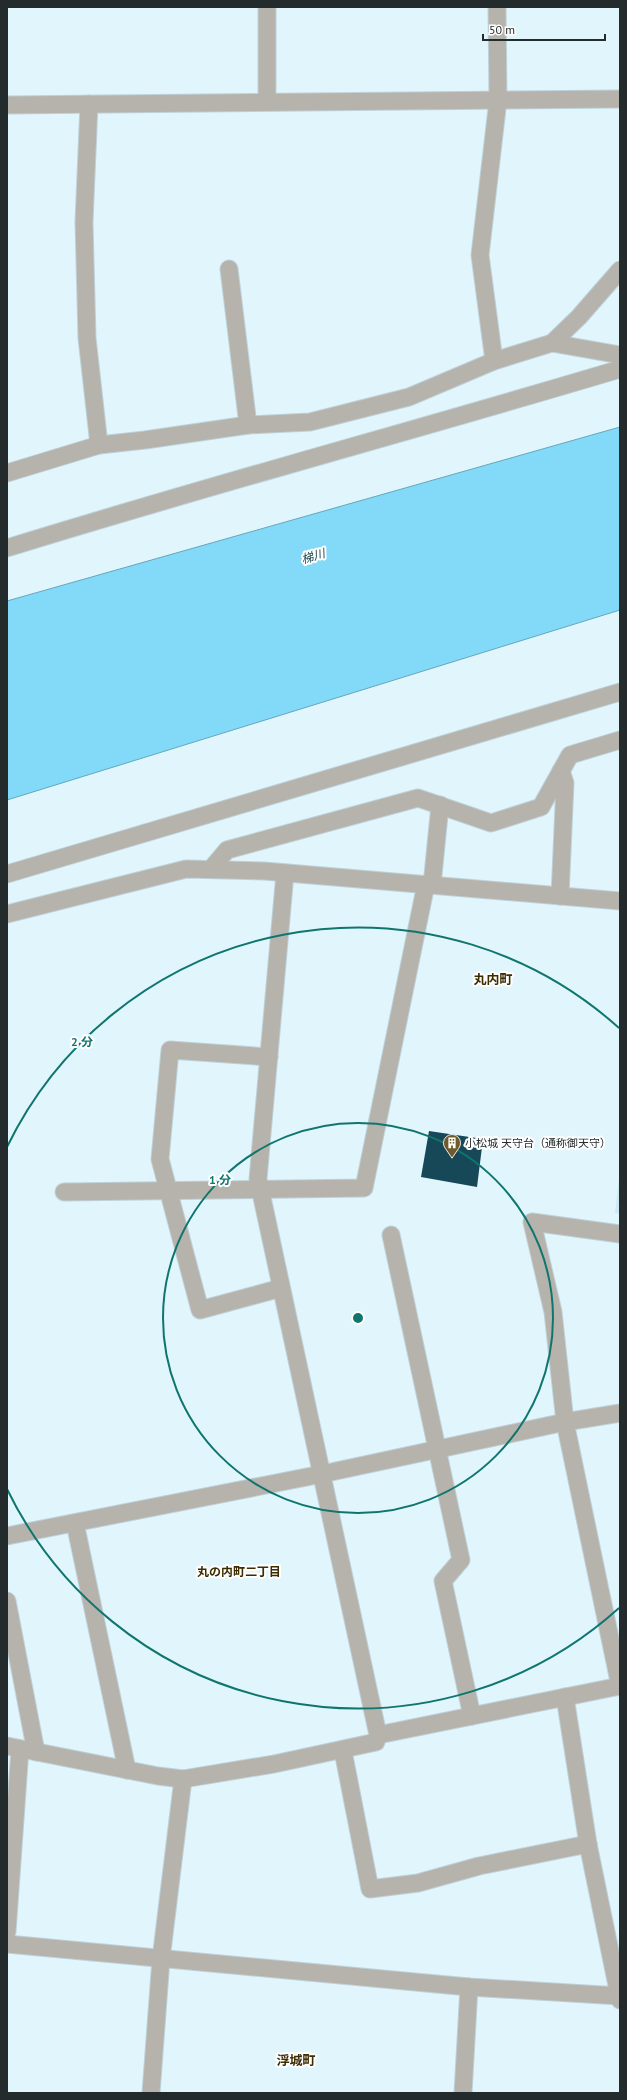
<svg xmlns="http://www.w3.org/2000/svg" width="627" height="2100" viewBox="0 0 627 2100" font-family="'PT Sans','Noto Sans JP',sans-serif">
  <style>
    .built { fill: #cee9f4 }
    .water { fill: #82daf8; stroke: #66a6bb }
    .building { fill: #174857 }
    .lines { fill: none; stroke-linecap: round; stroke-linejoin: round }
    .minor-casing { stroke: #bfd1d8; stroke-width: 19 }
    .minor { stroke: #b6b3ac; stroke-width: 17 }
    .ring { fill: none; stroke: #0f766e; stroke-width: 2 }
    .labels { text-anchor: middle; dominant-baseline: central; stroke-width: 4; stroke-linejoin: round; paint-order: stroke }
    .poi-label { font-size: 11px; fill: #232b2d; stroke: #fefefe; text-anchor: start }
    .water-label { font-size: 12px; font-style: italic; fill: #19414e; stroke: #fefefe }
    .neighbourhood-label { font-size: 12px; font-weight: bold; fill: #3d2d03; stroke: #fefefe }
    .quarter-label { font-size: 13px; font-weight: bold; fill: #3d2d03; stroke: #fefefe }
    .centre { fill: #0f766e; stroke: #fefefe; stroke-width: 2 }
    .ring-label { font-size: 12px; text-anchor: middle; font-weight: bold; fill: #0f766e; stroke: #fefefe; stroke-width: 4; stroke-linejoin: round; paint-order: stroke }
  </style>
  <rect width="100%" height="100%" fill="#e1f5fd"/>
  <path class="built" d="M 620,1170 L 620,1214 L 615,1213 Z"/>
  <path class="water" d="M 620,427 L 620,610 L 7,800 L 7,601 Z"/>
  <path class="building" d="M 429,1131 L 483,1139 L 477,1187 L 421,1177 Z"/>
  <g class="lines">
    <defs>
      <g id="minor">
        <path d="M 267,7 L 267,102"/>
        <path d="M 89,104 L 84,222 L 87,338 L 99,445"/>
        <path d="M 7,105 L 620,99"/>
        <path d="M 229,269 L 248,425"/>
        <path d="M 552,343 L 620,355"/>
        <path d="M 494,361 L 480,255 L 498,100 L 497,7"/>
        <path d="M 7,473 L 99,445 L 145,440 L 248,425 L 310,422 L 409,397 L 494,361 L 552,343 L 579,317 L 620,270"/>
        <path d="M 7,548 C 210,485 416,430 620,369"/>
        <path d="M 211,869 L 227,850 L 418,798 L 491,823 L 541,807 L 570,755 L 620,740"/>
        <path d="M 7,874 L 620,692"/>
        <path d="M 432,885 L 440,805"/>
        <path d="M 560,896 L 565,783 L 561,771"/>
        <path d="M 7,914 L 186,869 L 264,871 L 620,901"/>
        <path d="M 269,1057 L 170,1050 L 160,1159 L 200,1310 L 281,1288"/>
        <path d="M 64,1192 L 364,1188 L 426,884"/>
        <path d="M 391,1235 L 461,1560 L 443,1581 L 472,1716"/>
        <path d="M 75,1523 L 127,1770"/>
        <path d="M 7,1536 L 322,1474 L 565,1422 L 620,1413"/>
        <path d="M 7,1601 L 36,1752"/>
        <path d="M 565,1697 L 588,1844 L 620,2000"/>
        <path d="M 378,1735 L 620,1686 L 565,1422 L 553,1312 L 532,1222 L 620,1234"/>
        <path d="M 7,1746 L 158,1776 L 183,1779 L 274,1764 L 376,1742 L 378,1735 L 258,1179 L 285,873"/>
        <path d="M 343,1751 L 370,1889 L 418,1883 L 479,1866 L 588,1844"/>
        <path d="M 7,1932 L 20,1749"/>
        <path d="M 7,1944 L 469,1987 L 620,1996"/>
        <path d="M 151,2093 L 161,1959 L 183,1779"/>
        <path d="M 463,2093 L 469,1987"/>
      </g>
    </defs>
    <use href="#minor" class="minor-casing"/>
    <use href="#minor" class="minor"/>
  </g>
  <g class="ring">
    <circle cx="358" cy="1318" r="195"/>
    <path d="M619 1608A390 390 0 0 1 7 1489M7 1147A390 390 0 0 1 619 1028"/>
  </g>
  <defs>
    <symbol id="building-pin" viewBox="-11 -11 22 30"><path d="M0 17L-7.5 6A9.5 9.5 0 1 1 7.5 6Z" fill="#705a2a" stroke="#fefefe"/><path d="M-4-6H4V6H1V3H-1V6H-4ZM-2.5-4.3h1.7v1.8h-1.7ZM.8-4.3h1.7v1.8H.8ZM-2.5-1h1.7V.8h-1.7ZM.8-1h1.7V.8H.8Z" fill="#fff"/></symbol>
  </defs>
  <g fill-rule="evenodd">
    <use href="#building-pin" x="442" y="1133" width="20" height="27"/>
  </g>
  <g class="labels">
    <g class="poi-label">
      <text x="465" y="1143">小松城 天守台（通称御天守）</text>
    </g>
    <g class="water-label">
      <text transform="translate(313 556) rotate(-16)">梯川</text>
    </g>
    <g class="neighbourhood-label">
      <text x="239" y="1571">丸の内町二丁目</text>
    </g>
    <g class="quarter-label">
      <text x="493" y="979">丸内町</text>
      <text x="296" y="2060">浮城町</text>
    </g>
  </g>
  <circle cx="358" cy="1318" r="6" class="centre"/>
  <g class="ring-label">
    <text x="82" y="1046">2 分</text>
    <text x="220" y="1184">1 分</text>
  </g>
  <rect width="627" height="2100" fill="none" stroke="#232b2d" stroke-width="16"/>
  <path d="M483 34v6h122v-6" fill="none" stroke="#232b2d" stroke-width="2"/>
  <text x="489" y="34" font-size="12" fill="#232b2d" stroke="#fefefe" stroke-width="3" paint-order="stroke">50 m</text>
</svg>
